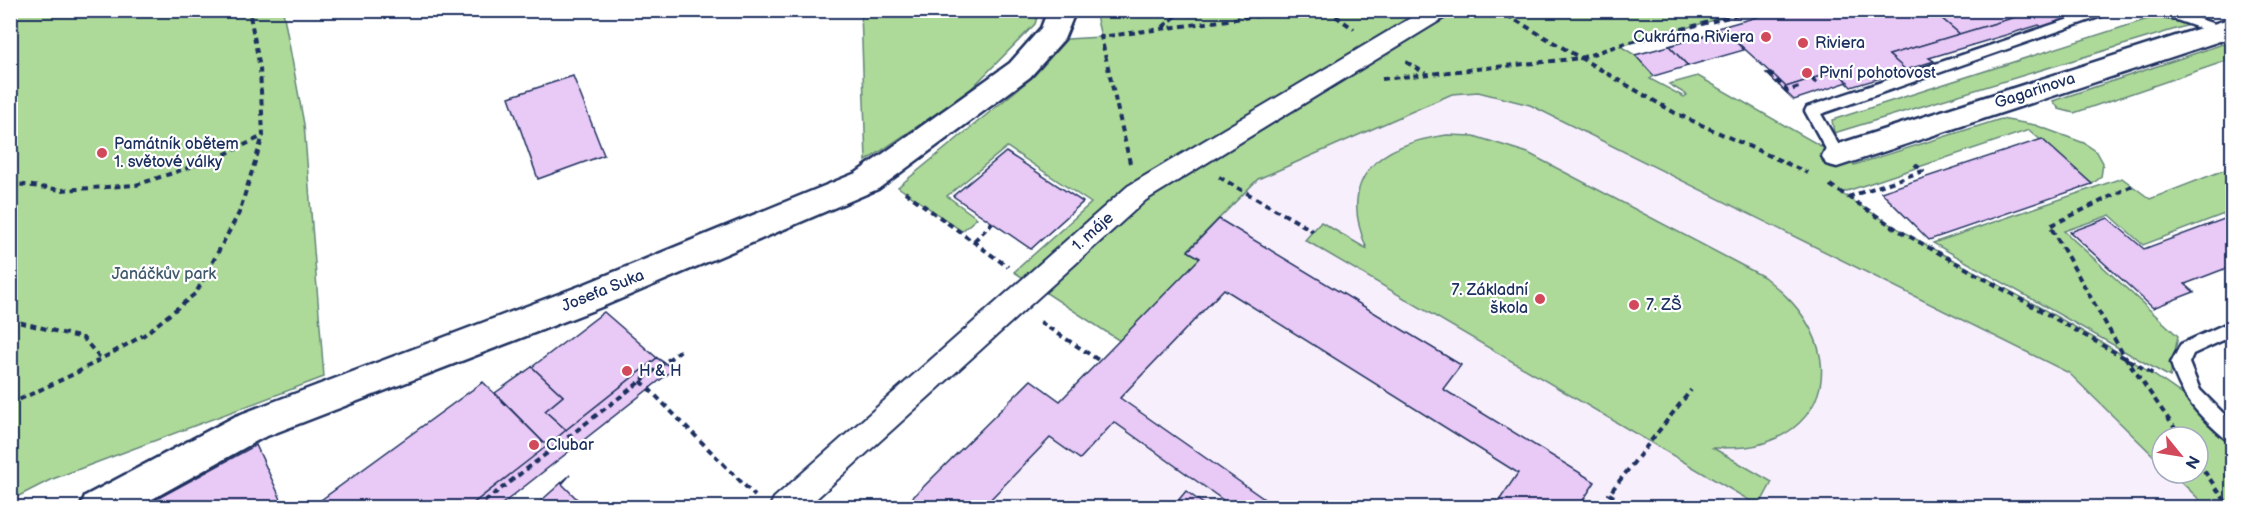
<svg xmlns="http://www.w3.org/2000/svg" width="2243" height="518" viewBox="0 0 2243 518" font-family="'Balsamiq Sans',sans-serif">
  <style>
    .built { fill: #f8effc }
    .green { fill: #adda98; stroke: #64847b; stroke-width: 1.5 }
    .building { fill: #e9c9f6; stroke: #1b2f5e; stroke-width: 1.5 }
    .lines { fill: none; stroke-linecap: round; stroke-linejoin: round }
    .service-casing { stroke: #1b2f5e; stroke-width: 5 }
    .pedestrian-casing { stroke: #1b2f5e; stroke-width: 4 }
    .minor-casing { stroke: #1b2f5e; stroke-width: 5 }
    .path { stroke: #1b2f5e; stroke-width: 4; stroke-dasharray: 6 4.5; stroke-linecap: butt }
    .service { fill: #fff; fill-rule: evenodd }
    .pedestrian { fill: #fff; fill-rule: evenodd }
    .minor { fill: #fff; fill-rule: evenodd }
    .poi-dot { fill: #d1495b; stroke: #fff; stroke-width: 2 }
    .labels { text-anchor: middle; dominant-baseline: central; stroke-width: 4.5; stroke-linejoin: round; paint-order: stroke }
    .poi-label { font-size: 16px; fill: #1b2f5e; stroke: #fff; text-anchor: start }
    .street-label { font-size: 16px; fill: #1b2f5e; stroke: #fff }
    .park-label { font-size: 16px; fill: #405a6c; stroke: #fff }
  </style>
  <rect width="100%" height="100%" fill="#fff"/>
  <filter id="ink" filterUnits="userSpaceOnUse"><feTurbulence type="fractalNoise" baseFrequency=".0167" numOctaves="2"/><feDisplacementMap in="SourceGraphic" scale="12" xChannelSelector="R" yChannelSelector="G"/><feConvolveMatrix kernelMatrix="1 2 1 2 8 2 1 2 1" color-interpolation-filters="sRGB"/></filter>
  <g filter="url(#ink)">
    <path class="built" d="M 1478,92 L 1530,105 L 2069,373 L 2162,464 L 2162,473 L 2172,473 L 2207,507 L 902,508 L 1031,380 L 1060,401 L 1199,259 L 1188,251 L 1258,179 L 1452,94 Z"/>
    <g class="green">
      <path d="M 11,10 L 283,11 L 304,124 L 324,377 L 50,480 L 11,500 Z"/>
      <path d="M 861,11 L 861,10 L 1039,11 L 1035,24 L 968,92 L 866,161 Z"/>
      <path d="M 1095,11 L 1747,11 L 1620,46 L 1635,55 L 1654,76 L 1650,79 L 1684,97 L 1687,95 L 1669,84 L 1698,76 L 1854,165 L 2001,119 L 2035,125 L 2084,143 L 2097,152 L 2103,163 L 2101,177 L 2092,184 L 2029,130 L 1841,193 C 1969,278 2115,334 2232,433 L 2232,507 L 2207,507 L 2172,473 L 2198,473 L 2198,437 L 2162,437 L 2162,464 L 2069,373 L 1530,105 L 1478,92 L 1452,94 L 1258,179 L 1188,250 L 1200,258 L 1120,341 L 1014,272 L 1091,203 L 1007,147 L 947,196 L 977,218 L 962,231 L 898,187 L 1034,76 L 1067,39 L 1101,37 Z"/>
      <path d="M 2154,17 L 2174,20 L 2189,25 L 1834,133 L 1832,120 Z"/>
      <path d="M 2232,41 L 2232,59 L 2074,113 L 2059,109 L 2053,101 Z"/>
      <path d="M 1447,135 L 1474,136 L 1528,153 L 1764,277 C 1780,290 1795,303 1806,321 C 1837,370 1821,425 1764,443 C 1748,449 1730,447 1713,448 L 1772,482 L 1759,506 L 1305,240 L 1321,222 L 1367,249 C 1336,177 1379,144 1447,135 Z"/>
      <path d="M 2232,167 L 2232,211 L 2143,245 L 2110,215 L 2064,231 L 2178,336 L 2170,377 L 1933,243 L 2122,178 L 2150,199 Z"/>
    </g>
    <g class="building">
      <path d="M 1782,10 L 1932,10 L 1960,34 L 1889,55 L 1907,70 L 1851,87 L 1836,71 L 1786,87 L 1724,30 L 1716,32 L 1714,29 Z"/>
      <path d="M 1932,10 L 2039,10 L 1960,34 Z"/>
      <path d="M 2039,10 L 2057,10 L 2068,20 L 2043,28 L 2039,25 L 1929,58 L 1934,61 L 1906,70 L 1889,55 Z"/>
      <path d="M 2057,10 L 2100,10 L 2068,20 Z"/>
      <path d="M 1724,30 L 1744,50 L 1688,66 L 1669,46 Z"/>
      <path d="M 1669,46 L 1688,66 L 1654,76 L 1635,55 Z"/>
      <path d="M 1836,71 L 1848,82 L 1794,100 L 1766,73 L 1771,72 L 1786,87 Z"/>
      <path d="M 573,76 L 604,155 L 538,179 L 509,97 Z"/>
      <path d="M 2042,139 L 2092,184 L 1929,240 L 1881,192 Z"/>
      <path d="M 1006,152 L 1083,202 L 1031,249 L 953,196 Z"/>
      <path d="M 2232,216 L 2232,266 L 2185,284 L 2194,292 L 2153,308 L 2070,232 L 2108,218 L 2144,249 Z"/>
      <path d="M 1219,219 L 1461,365 L 1443,389 L 1595,482 L 1578,508 L 1494,508 L 1518,473 L 1224,289 L 1120,398 L 1277,508 L 1227,508 L 1230,505 L 1114,422 L 1080,459 L 1050,438 L 982,508 L 902,508 L 1031,380 L 1060,401 L 1200,258 L 1188,251 Z"/>
      <path d="M 604,312 L 657,358 L 566,430 L 545,411 L 563,396 L 532,367 Z"/>
      <path d="M 657,358 L 674,369 L 497,508 L 467,508 Z"/>
      <path d="M 532,367 L 563,396 L 545,411 L 566,430 L 547,446 L 495,393 Z"/>
      <path d="M 483,382 L 547,446 L 467,508 L 310,508 Z"/>
      <path d="M 256,445 L 285,508 L 140,508 Z"/>
      <path d="M 570,475 L 562,484 L 586,508 L 533,508 Z"/>
      <path d="M 1186,491 L 1209,508 L 1172,508 Z"/>
    </g>
    <g class="lines">
      <defs>
        <g id="service">
          <path d="M 2096,10 L 2119,10 L 1821,114 L 1845,156 L 1842,160 L 1832,160 L 1805,111 L 1807,107 Z"/>
          <path d="M 2148,10 L 2172,10 L 2227,28 L 2229,31 L 2222,36 Z"/>
          <path d="M 2232,321 L 2232,336 L 2193,354 L 2189,363 L 2200,390 L 2232,422 L 2232,441 L 2226,439 C 2199,416 2181,397 2171,363 L 2181,344 Z"/>
        </g>
        <path id="pedestrian" d="M 1424,10 L 1451,10 L 1449,15 L 1146,200 L 806,508 L 769,508 L 774,498 L 1128,186 Z"/>
        <g id="minor">
          <path d="M 1048,10 L 1076,10 L 1064,39 L 1030,77 L 878,189 L 604,306 L 262,438 L 136,508 L 80,508 L 85,496 L 236,416 L 580,286 L 856,173 L 1010,63 L 1041,28 Z"/>
          <path d="M 2232,18 L 2232,37 L 1837,167 L 1826,164 L 1822,156 L 1826,148 Z"/>
        </g>
      </defs>
      <use href="#service" class="service-casing"/>
      <use href="#pedestrian" class="pedestrian-casing"/>
      <use href="#minor" class="minor-casing"/>
      <g class="path">
        <path d="M 1327,10 L 1354,29"/>
        <path d="M 1498,10 L 1675,113 L 1808,173"/>
        <path d="M 1753,10 L 1760,17"/>
        <path d="M 1163,27 L 1183,10"/>
        <path d="M 1406,62 L 1425,73"/>
        <path d="M 1769,73 L 1787,91 L 1802,86"/>
        <path d="M 1812,78 L 1815,82 L 1812,83"/>
        <path d="M 1382,79 L 1581,58 L 1619,45 L 1749,12"/>
        <path d="M 1130,163 L 1101,37 L 1302,10"/>
        <path d="M 1219,177 L 1313,231"/>
        <path d="M 10,183 L 62,190 L 136,185 L 215,159 L 263,136"/>
        <path d="M 1830,185 L 1898,230 L 2155,375"/>
        <path d="M 2132,186 L 2050,226 L 2123,354 L 2181,437"/>
        <path d="M 905,192 L 1008,267"/>
        <path d="M 1848,197 L 1923,171 L 1912,162"/>
        <path d="M 974,241 L 992,223"/>
        <path d="M 10,320 L 83,338 L 101,359"/>
        <path d="M 1040,322 L 1100,361"/>
        <path d="M 641,381 L 755,496"/>
        <path d="M 10,404 L 76,373 L 144,335 L 196,293 L 239,213 L 263,136 L 260,68 L 249,10"/>
        <path d="M 2198,462 L 2230,508"/>
        <path d="M 476,508 L 681,350"/>
        <path d="M 1632,508 L 1609,494 L 1691,390"/>
      </g>
      <use href="#service" class="service"/>
      <use href="#pedestrian" class="pedestrian"/>
      <use href="#minor" class="minor"/>
    </g>
  </g>
  <g class="poi-dot">
    <circle cx="1766" cy="37" r="6"/>
    <circle cx="1803" cy="43" r="6"/>
    <circle cx="1807" cy="73" r="6"/>
    <circle cx="102" cy="153" r="6"/>
    <circle cx="1540" cy="299" r="6"/>
    <circle cx="1634" cy="305" r="6"/>
    <circle cx="627" cy="371" r="6"/>
    <circle cx="534" cy="445" r="6"/>
  </g>
  <g class="labels">
    <g class="poi-label">
      <text x="1754" y="37" text-anchor="end">Cukrárna Riviera</text>
      <text x="1815" y="43">Riviera</text>
      <text x="1819" y="73">Pivní pohotovost</text>
      <text x="114" y="144">Památník obětem<tspan x="114" dy="18">1. světové války</tspan></text>
      <text x="1528" y="290" text-anchor="end">7. Základní<tspan x="1528" dy="18">škola</tspan></text>
      <text x="1646" y="305">7. ZŠ</text>
      <text x="639" y="371">H &amp; H</text>
      <text x="546" y="445">Clubar</text>
    </g>
    <g class="street-label">
      <text transform="translate(2035 91) rotate(-18)">Gagarinova</text>
      <text transform="translate(1093 232) rotate(-42)">1. máje</text>
      <text transform="translate(603 291) rotate(-22)">Josefa Suka</text>
    </g>
    <g class="park-label">
      <text x="164" y="274">Janáčkův park</text>
    </g>
  </g>
  <rect width="2243" height="518" fill="none" stroke="#fff" stroke-width="36"/>
  <rect x="18" y="18" width="2207" height="482" fill="none" stroke="#1b2f5e" stroke-width="2" filter="url(#ink)"/>
  <g transform="translate(2180 455) rotate(120)"><circle r="28" fill="#ffffff" stroke="#a4acbf" stroke-width="1.5"/>
  <path d="M0-4.5L10 22L0 15L-10 22Z" fill="#d1495b"/>
  <text y="-9" font-size="16" font-weight="bold" text-anchor="middle" fill="#1b2f5e">N</text>
  </g>
</svg>
